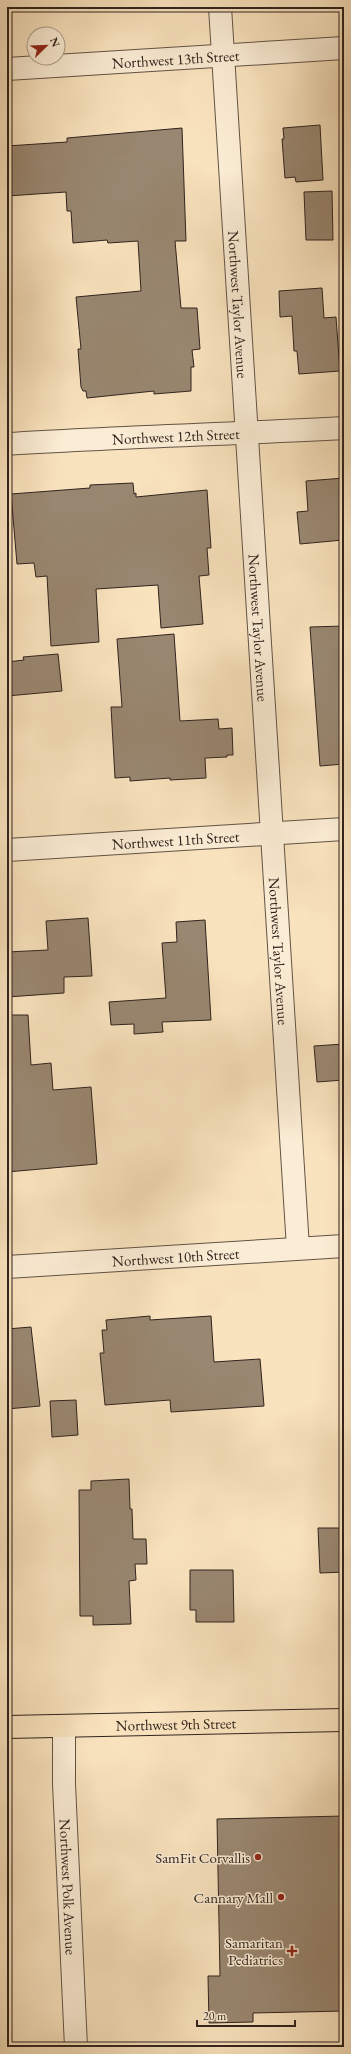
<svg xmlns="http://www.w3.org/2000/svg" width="351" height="2054" viewBox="0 0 351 2054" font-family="'EB Garamond',serif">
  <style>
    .building { fill: #998771; stroke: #30231e }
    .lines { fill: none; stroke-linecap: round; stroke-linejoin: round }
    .minor-casing { stroke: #625346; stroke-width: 24 }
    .major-casing { stroke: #30231e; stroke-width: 24 }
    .minor { stroke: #fbedd5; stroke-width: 22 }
    .major { stroke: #f9e3be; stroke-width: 22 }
    .poi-dot { fill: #8f2418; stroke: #fbedd5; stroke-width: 1.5 }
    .labels { text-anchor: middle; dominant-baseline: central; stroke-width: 3; stroke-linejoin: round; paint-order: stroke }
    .street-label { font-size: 15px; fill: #30231e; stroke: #fbedd5 }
    .poi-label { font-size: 15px; fill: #30231e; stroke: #fbedd5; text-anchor: end }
  </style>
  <rect width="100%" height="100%" fill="#f9e3be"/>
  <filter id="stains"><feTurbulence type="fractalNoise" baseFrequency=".005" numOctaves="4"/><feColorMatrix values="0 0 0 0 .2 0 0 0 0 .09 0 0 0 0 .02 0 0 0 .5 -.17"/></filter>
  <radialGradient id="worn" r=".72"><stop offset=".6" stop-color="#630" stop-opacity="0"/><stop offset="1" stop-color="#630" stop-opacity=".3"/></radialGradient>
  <g class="building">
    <path d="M 320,125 L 323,180 L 296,182 L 295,177 L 285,178 L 282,139 L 284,139 L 283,128 Z"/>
    <path d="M 182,128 L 186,241 L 175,241 L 181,308 L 197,308 L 200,349 L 192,350 L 194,367 L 191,367 L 191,391 L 154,394 L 154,391 L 87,398 L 86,391 L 83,391 L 81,387 L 78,349 L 81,349 L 76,297 L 141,291 L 138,241 L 108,243 L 107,240 L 73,243 L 71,211 L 67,211 L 66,192 L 7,196 L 7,146 L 67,142 L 67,138 Z"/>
    <path d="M 332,191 L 333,240 L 306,240 L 304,192 Z"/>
    <path d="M 322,288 L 324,318 L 336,317 L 340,371 L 299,374 L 297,351 L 294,351 L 292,316 L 280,317 L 279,291 Z"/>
    <path d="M 344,478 L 344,514 L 341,515 L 343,540 L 300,544 L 297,512 L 308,511 L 306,481 Z"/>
    <path d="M 133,483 L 134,494 L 136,493 L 136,497 L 207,490 L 211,548 L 207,548 L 209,575 L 199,576 L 203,624 L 161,628 L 158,585 L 96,589 L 99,642 L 51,646 L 47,576 L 36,577 L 34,563 L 17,564 L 11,494 L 90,488 L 90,485 Z"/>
    <path d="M 344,626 L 344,764 L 320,766 L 310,627 Z"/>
    <path d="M 174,634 L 180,721 L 218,719 L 219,729 L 232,728 L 233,755 L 227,755 L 227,757 L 205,758 L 206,778 L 170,780 L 170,778 L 130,781 L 130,777 L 115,778 L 111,707 L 122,707 L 117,639 Z"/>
    <path d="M 58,654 L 62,691 L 7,696 L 7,662 L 24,660 L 23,657 Z"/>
    <path d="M 88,918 L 92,976 L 64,977 L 64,993 L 7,997 L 7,952 L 48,950 L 46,921 Z"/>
    <path d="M 205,920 L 211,1020 L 162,1022 L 163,1032 L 134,1034 L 134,1024 L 111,1025 L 109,1002 L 166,998 L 162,943 L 177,942 L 176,922 Z"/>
    <path d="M 7,1015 L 28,1015 L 31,1065 L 51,1063 L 53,1090 L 91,1087 L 97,1164 L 7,1172 Z"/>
    <path d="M 344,1044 L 344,1080 L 317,1082 L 314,1046 Z"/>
    <path d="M 150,1316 L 150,1320 L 211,1316 L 214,1362 L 260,1359 L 264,1406 L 171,1412 L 170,1400 L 105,1405 L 100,1353 L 104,1353 L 102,1330 L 107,1330 L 106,1320 Z"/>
    <path d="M 31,1327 L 40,1406 L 7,1409 L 7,1329 Z"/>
    <path d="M 76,1400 L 78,1435 L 52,1437 L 50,1401 Z"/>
    <path d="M 129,1479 L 130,1509 L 132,1509 L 133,1539 L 146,1539 L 147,1564 L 135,1564 L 136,1580 L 129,1581 L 131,1624 L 93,1625 L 93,1616 L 80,1616 L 79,1490 L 91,1490 L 91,1481 Z"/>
    <path d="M 318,1528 L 344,1528 L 344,1572 L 320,1573 Z"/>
    <path d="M 190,1570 L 233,1570 L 234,1622 L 196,1622 L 196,1610 L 190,1610 Z"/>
    <path d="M 344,1816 L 344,2011 L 253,2013 L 253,2022 L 209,2023 L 208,1976 L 220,1976 L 217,1819 Z"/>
  </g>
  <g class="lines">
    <defs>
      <g id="minor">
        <path id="s1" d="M 220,7 L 298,1248"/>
        <path id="s2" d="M 7,69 L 344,48"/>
        <path id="s3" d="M 7,444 C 119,437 232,434 344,428"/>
        <path id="s4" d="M 7,850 L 344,829"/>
        <path id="s5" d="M 7,1267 L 344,1246"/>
        <path id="s6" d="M 64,1726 L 64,1784 L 76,2047"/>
      </g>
      <g id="major">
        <path id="s7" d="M 7,1727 L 344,1720"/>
      </g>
    </defs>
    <use href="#minor" class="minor-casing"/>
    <use href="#major" class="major-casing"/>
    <use href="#minor" class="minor"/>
    <use href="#major" class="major"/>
  </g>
  <g class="poi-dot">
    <circle cx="258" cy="1857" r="4"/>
    <circle cx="281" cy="1897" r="4"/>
    <path d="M290 1945h4v4h4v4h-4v4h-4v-4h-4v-4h4z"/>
  </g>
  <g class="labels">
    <g class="street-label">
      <text stroke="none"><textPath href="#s2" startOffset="169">Northwest 13th Street</textPath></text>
      <text stroke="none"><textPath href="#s1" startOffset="298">Northwest Taylor Avenue</textPath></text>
      <text stroke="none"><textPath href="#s3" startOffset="169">Northwest 12th Street</textPath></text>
      <text stroke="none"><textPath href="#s1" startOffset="622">Northwest Taylor Avenue</textPath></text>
      <text stroke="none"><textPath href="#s4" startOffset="169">Northwest 11th Street</textPath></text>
      <text stroke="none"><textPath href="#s1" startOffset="946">Northwest Taylor Avenue</textPath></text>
      <text stroke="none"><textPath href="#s5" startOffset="169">Northwest 10th Street</textPath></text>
      <text stroke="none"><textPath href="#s7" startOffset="169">Northwest 9th Street</textPath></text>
      <text stroke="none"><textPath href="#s6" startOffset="161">Northwest Polk Avenue</textPath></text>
    </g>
    <g class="poi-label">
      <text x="250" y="1857">SamFit Corvallis</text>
      <text x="273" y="1897">Cannary Mall</text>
      <text x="283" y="1942">Samaritan<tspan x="283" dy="17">Pediatrics</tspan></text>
    </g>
  </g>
  <rect width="351" height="2054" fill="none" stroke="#f9e3be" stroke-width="24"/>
  <rect x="8" y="8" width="335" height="2038" fill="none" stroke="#30231e" stroke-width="2"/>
  <rect x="12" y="12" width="327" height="2030" fill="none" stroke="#30231e"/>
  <g transform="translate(46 46) rotate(67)"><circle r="19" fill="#fbedd5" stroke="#aa9c8c"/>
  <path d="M0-3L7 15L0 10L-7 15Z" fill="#8f2418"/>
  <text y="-6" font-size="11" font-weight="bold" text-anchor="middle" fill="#30231e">N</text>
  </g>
  <path d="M197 2020v6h98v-6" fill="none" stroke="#30231e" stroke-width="2"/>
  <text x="203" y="2020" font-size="12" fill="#30231e" stroke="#fbedd5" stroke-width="3" paint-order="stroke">20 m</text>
  <rect width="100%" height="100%" filter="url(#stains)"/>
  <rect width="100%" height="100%" fill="url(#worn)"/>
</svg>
